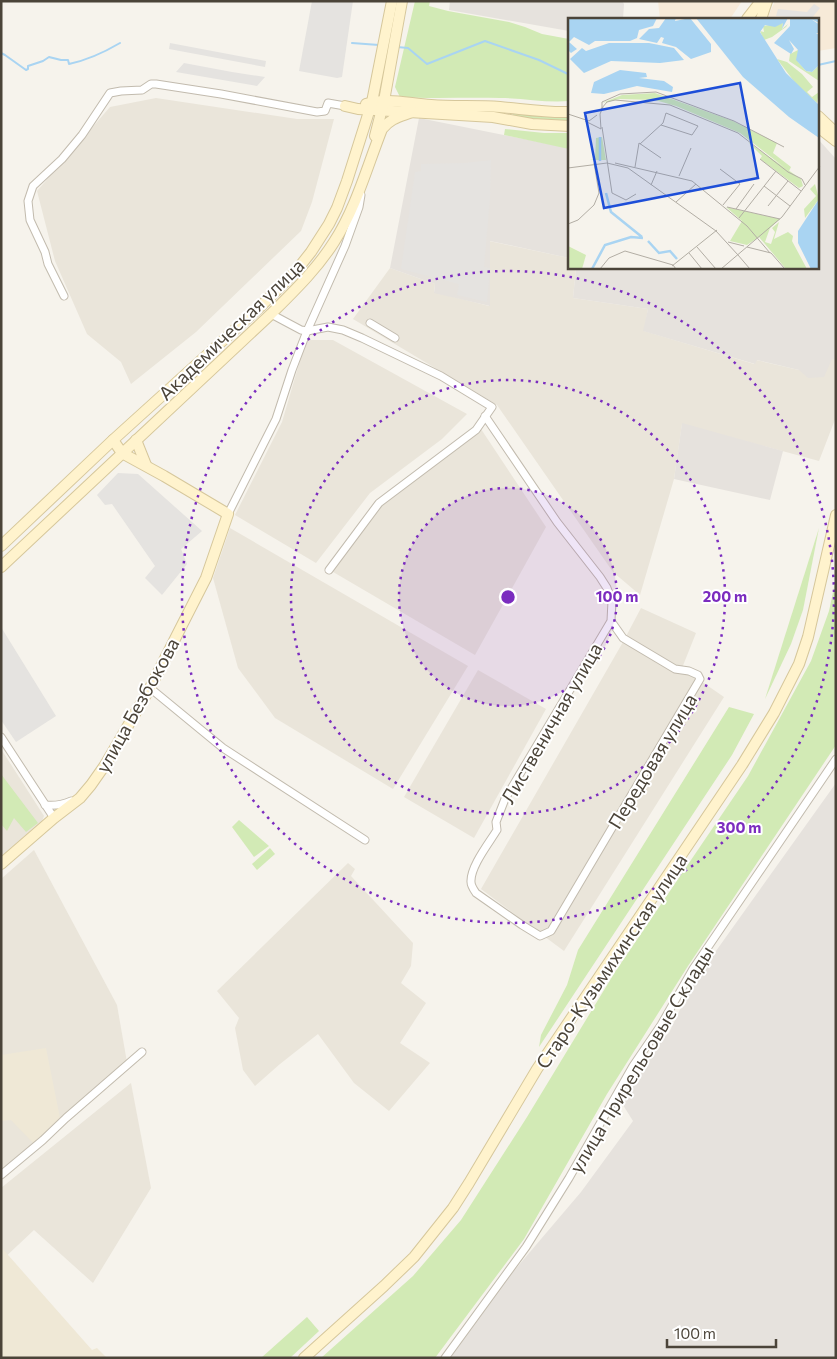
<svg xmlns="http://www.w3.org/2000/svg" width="837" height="1359" viewBox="0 0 837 1359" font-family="Commissioner,sans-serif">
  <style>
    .residential { fill: #eae5da }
    .commercial { fill: #f7ead8 }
    .industrial { fill: #e6e2dd }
    .education { fill: #efe8d6 }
    .green { fill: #d2eab5 }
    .parking { fill: #e5e3e0 }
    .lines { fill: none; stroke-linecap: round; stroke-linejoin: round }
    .stream { stroke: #a9d4f2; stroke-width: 2 }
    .street-casing { stroke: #c2bbae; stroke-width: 9 }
    .secondary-casing { stroke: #d6c79b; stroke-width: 12 }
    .street { stroke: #fff; stroke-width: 7 }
    .secondary { stroke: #fff3cd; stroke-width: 10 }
    .ring { fill: none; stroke: #7b2cbf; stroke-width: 2.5; stroke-dasharray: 2.5 5 }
    .labels { text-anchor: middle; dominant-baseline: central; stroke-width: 4; stroke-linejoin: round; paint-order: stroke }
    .street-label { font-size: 19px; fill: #4b4439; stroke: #fff }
    .inset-river { fill: none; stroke: #a9d4f2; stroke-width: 2.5 }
    .inset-road { fill: none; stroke: #b2ada4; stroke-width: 1 }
    .view { fill: #1d4ed8; fill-opacity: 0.15; stroke: #1d4ed8; stroke-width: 2.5 }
    .inset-edge { fill: none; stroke: #4b4439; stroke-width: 2.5 }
    .centre { fill: #7b2cbf; stroke: #fff; stroke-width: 2.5 }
    .ring-label { font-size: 15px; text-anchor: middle; font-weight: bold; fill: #7b2cbf; stroke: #fff; stroke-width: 4; stroke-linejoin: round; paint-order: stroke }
  </style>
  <rect width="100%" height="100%" fill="#f6f3ec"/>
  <g class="residential">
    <path d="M 156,98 L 297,119 L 334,119 L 312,202 L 301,231 L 196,332 L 131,384 L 121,362 L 87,334 L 55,261 L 37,191 L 110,107 Z"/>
    <path d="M 489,241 L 569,258 L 570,268 L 576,268 L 573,298 L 648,309 L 644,331 L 754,364 L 756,360 L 799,370 L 832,358 L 836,360 L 836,417 L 819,461 L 682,424 L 674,479 L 640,595 L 613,572 L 497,405 L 353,319 L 390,268 L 435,284 L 434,292 L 489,306 Z"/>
    <path d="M 306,340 L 333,340 L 467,414 L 442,439 L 370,493 L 316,563 L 235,515 L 282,422 Z"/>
    <path d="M 477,423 L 546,527 L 475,655 L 328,569 L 379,503 L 451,449 Z"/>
    <path d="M 230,528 L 468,666 L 393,789 L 275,718 L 238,668 L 213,578 Z"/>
    <path d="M 641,608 L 696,633 L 682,668 L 724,697 L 564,951 L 481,889 L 623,642 Z"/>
    <path d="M 478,670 L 546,709 L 474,838 L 404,797 Z"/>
    <path d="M 1,749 L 44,816 L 41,824 L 1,861 Z"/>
    <path d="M 34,850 L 117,1005 L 128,1068 L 1,1173 L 1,879 Z"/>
    <path d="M 348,863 L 355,869 L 351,876 L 413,943 L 411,966 L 401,983 L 426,1003 L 400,1043 L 430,1063 L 389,1111 L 354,1083 L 318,1034 L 280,1064 L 255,1086 L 243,1070 L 235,1028 L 239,1018 L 217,991 Z"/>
    <path d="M 131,1083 L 151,1188 L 93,1283 L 34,1230 L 1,1261 L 1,1188 Z"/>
  </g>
  <g class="commercial">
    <path d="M 658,1 L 742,1 L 730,19 L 660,19 Z"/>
    <path d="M 775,1 L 836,1 L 836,48 L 818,51 L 818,19 L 767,19 Z"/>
  </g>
  <g class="industrial">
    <path d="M 450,1 L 622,1 L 624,4 L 623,19 L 570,19 L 569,31 L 449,10 Z"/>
    <path d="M 419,118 L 569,148 L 569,258 L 490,241 L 490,306 L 434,293 L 435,284 L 390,268 Z"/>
    <path d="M 818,139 L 836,159 L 836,360 L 832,359 L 824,377 L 808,378 L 799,370 L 757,360 L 755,364 L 643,331 L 648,309 L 573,298 L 576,268 L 818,268 Z"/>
    <path d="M 682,423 L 783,451 L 770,500 L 674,479 Z"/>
    <path d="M 836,783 L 836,1358 L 448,1358 L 507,1279 L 581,1192 L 633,1121 L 623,1105 L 657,1043 L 669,1033 L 691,986 Z"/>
  </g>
  <g class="education">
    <path d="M 46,1048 L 61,1123 L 35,1145 L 11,1120 L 1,1121 L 1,1055 Z"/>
    <path d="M 1,1247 L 92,1350 L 97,1348 L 107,1358 L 1,1358 Z"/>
  </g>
  <g class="green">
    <path d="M 415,1 L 430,1 L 429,6 L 448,11 L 509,22 L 525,27 L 542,34 L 569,39 L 569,101 C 546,103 523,98 500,98 C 467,97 433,99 400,97 L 395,87 Z"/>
    <path d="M 513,114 L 569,115 L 569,122 L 512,118 Z"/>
    <path d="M 505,129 L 544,133 L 569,133 L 569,149 L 504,135 Z"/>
    <path d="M 819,528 L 803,610 L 791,644 L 765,699 Z"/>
    <path d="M 836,578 L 836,745 L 688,966 L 607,1094 L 524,1239 L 435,1358 L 321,1358 L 413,1276 L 461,1220 L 527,1117 L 615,972 L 748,776 L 811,661 L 829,611 Z"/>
    <path d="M 729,707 L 754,714 L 732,755 L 539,1047 L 541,1035 L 567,985 L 578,950 Z"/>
    <path d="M 1,774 L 38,823 L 26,832 L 14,818 L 7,831 L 1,824 Z"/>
    <path d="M 239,820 L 269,846 L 254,857 L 232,827 Z"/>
    <path d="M 270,848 L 275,854 L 257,870 L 252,864 Z"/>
    <path d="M 307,1317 L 319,1331 L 290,1358 L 261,1358 Z"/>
  </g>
  <g class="parking">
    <path d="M 312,1 L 353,1 L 342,77 L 337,78 L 299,71 Z"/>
    <path d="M 814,4 L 820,8 L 811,19 L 776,16 L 778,9 L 807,12 Z"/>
    <path d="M 170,43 L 266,61 L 265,67 L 169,49 Z"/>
    <path d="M 184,63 L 232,72 L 265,77 L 257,86 L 176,72 Z"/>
    <path d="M 491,160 L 490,198 L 484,267 L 490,268 L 487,302 L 457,295 L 459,284 L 401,269 L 415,172 L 421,171 L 421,164 L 465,163 Z"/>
    <path d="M 118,473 L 138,474 L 202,531 L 181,549 L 187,564 L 162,595 L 145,578 L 155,566 L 112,504 L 105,505 L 97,495 Z"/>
    <path d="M 1,627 L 56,716 L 16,742 L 1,720 Z"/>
  </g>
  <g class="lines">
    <g class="stream">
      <path d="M 352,43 L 379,45"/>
      <path d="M 397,47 L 408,48 L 427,64 L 485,41 L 539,60 L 570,75"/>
      <path d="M 1,53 L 5,55 L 26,70 L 28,69 L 28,66 L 43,61 L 49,57 L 61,60 L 68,60 L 69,64 C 88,60 103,53 120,43"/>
      <path d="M 818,65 L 836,61"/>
    </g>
    <defs>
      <g id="street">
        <path d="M 64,296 L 48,264 L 45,252 L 30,220 L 28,201 L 33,186 L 62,159 L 82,135 L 110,93 L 121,91 L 142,90 L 151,84 L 156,84 L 221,94 L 317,112 L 325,111 L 328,103 L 345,106"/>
        <path d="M 271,314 L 301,330 L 307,331 L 328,327 L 343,330 L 362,338 L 441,376 L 492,407 L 476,430 L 379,503 L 329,570"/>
        <path d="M 370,323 L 395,338"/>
        <path d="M 485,416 L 557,522 L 600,577 L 607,588 L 612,601 L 611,621 L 623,638 L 675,669 L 689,671 L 698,675 L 700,679 L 551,931 L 540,936 L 522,925 L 476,893 C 474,890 471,886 471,882 C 470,867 489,843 497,830 L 496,822 L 505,799 L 611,621"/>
        <path d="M 228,514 L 276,419 L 292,370 L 307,331 L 345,246 L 359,207 L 361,195"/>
        <path d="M 150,688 L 223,748 L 365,840"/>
        <path d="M 1,737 L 54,818"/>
        <path d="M 45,805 C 54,806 62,805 71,801"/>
        <path d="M 1,1175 L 43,1140 L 66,1118 L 142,1052"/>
        <path d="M 445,1358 L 526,1247 L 569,1178 L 633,1066 L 661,1025 L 693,969 L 836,759"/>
      </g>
      <g id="secondary">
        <path d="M 747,19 L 761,1"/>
        <path d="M 761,19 L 767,1"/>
        <path d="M 366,104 C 386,97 410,104 431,105 C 454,107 477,105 500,107 C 523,109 546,113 570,112"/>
        <path d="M 345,106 L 358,109 L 493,117 L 532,124 L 570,126"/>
        <path d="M 818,116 L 836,133"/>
        <path d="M 818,127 L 836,141"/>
        <path d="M 375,136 L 384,101 L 402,1"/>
        <path d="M 136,440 L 146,465"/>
        <path d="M 1,546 L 113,440 L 261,306 L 296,271 L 311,252 L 329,224 L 337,208 L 347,181 L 372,102 L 392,1"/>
        <path d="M 1,567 L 271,314 C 294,291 317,269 334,242 C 356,208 367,167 382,129 C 391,118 399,117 412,112"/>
        <path d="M 1,864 L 54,818 L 80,798 L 91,785 L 105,765 L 150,688 L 206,578 L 228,514 L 164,476 L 122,453 L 113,440"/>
        <path d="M 304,1358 L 384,1286 L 414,1257 L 453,1208 L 469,1183 L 537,1069 L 742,765 L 774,713 L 799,664 L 808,637 L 836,515"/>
      </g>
    </defs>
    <use href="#street" class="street-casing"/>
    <use href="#secondary" class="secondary-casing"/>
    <use href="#street" class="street"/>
    <use href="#secondary" class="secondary"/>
  </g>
  <circle cx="508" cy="597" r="109" fill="#7b2cbf" fill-opacity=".12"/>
  <g class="ring">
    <circle cx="508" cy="597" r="109"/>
    <circle cx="508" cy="597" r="217"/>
    <circle cx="508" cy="597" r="326"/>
  </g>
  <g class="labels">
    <g class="street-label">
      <text transform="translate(231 329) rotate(-44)">Академическая улица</text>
      <text transform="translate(137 705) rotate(-61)">улица Безбокова</text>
      <text transform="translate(551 723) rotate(-60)">Лиственичная улица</text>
      <text transform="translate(652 761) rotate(-59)">Передовая улица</text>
      <text transform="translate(611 961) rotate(-56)">Старо-Кузьмихинская улица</text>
      <text transform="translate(641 1059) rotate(-59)">улица Прирельсовые Склады</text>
    </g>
  </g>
  <g transform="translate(568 18)">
    <rect width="251" height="251" fill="#f6f3ec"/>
    <path d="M 215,5 L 214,11 L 220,6 L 218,9 L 204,19 L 196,22 L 192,13 L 196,14 L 195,8 ZM 230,32 L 230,44 L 238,53 L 244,54 L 251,47 L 251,63 L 221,43 L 222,36 ZM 209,41 L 219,44 L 234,56 L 245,69 L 239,74 L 244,79 L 251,74 L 249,85 L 228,66 ZM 87,75 L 165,103 L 209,125 L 205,135 L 223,149 L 221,153 L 172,115 L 108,88 L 87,82 L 52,81 L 34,85 L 54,77 ZM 34,119 L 38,142 L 22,142 L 27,141 L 28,120 ZM 180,124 L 233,161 L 235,168 L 231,170 L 192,141 L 194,138 ZM 247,166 L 251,181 L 237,200 L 236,191 L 248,178 L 242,171 ZM 158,189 L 212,201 L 202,210 L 197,224 L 203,226 L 207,214 L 204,210 L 211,204 L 206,221 L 220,214 L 225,218 L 224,223 L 239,251 L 218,251 L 191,219 L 179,227 L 162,223 L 174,203 ZM 0,228 L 18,237 L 14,251 L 0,251 Z" fill="#d2eab5"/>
    <path d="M 0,0 L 89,0 L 85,8 L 71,12 L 69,20 L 62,23 L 27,23 L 21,27 L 6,19 L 1,24 L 9,31 L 3,35 L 0,32 ZM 98,0 L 108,0 L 107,3 L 122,0 L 143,26 L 143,34 L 123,41 L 108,29 L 94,25 L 96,20 L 93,19 L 89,25 L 71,21 L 81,11 L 91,10 ZM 128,0 L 220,0 L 214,11 L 215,5 L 207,9 L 197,7 L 192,14 L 218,55 L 251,87 L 251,120 L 221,99 L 175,59 ZM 222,0 L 251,0 L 251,5 L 243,1 L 252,7 L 251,15 L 248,15 L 251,17 L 251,47 L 244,54 L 238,53 L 228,42 L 230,32 L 221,22 L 226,31 L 223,36 L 206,25 L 222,8 ZM 41,25 L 81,25 L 106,30 L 116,42 L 92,45 L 43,43 L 16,55 L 2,41 L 14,30 L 18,33 ZM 52,52 L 78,55 L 79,59 L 71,60 L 96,63 L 105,69 L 104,74 L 69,68 L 36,76 L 23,75 L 26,64 ZM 251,181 L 251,251 L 243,251 L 230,225 L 230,213 Z" fill="#a9d4f2"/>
    <path class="inset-river" d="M 32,119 L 32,143M 38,175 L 43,194 L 74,219M 80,223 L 91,235 L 102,233 L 109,241M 24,251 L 37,227 L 63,219 L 75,220"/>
    <path class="inset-road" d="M 33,91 L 39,84 L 47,82 L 102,87 L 170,115 L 220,154 L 234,161 L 237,167M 34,91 L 34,84 L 52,76 L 88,74 L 166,103 L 216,129M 0,96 L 21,103 L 29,97M 17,103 L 33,111 L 32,96 L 35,89M 34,109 L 44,175 L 58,182 L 68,176M 72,126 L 95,105 L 98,95 L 130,108 L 124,117 L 93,107M 192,141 L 233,173M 47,145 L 124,163 L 179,208 L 202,235M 67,149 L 71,125 L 93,140M 0,150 L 39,145 L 60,150 L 148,213 L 170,237M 152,151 L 172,166 L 155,187M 111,158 L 123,130M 83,167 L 89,153M 196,168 L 222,188M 108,184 L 128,166M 200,188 L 220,163M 159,189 L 212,201M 168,191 L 186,166M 171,200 L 208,153M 0,206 L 10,202 L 26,187 L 31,175 L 26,145M 160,224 L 176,228M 129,229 L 148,251M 179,229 L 203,235 L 217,251M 121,235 L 134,251M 170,237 L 182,251M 104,248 L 149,212M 32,251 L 41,240 L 57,233 L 105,247 L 108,251M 153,251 L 214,199 L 252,148"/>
    <path class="view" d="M 172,65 L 190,160 L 36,190 L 17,95 Z"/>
    <rect width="251" height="251" class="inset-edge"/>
  </g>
  <circle cx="508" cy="597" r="8" class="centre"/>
  <g class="ring-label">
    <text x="617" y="602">100 m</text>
    <text x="725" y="602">200 m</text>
    <text x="739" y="833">300 m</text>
  </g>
  <rect width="837" height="1359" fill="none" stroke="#4b4439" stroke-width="5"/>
  <path d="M667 1339v8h109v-8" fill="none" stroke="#4b4439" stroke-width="2.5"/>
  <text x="674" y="1339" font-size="15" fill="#4b4439" stroke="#ffffff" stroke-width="4" paint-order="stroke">100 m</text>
</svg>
